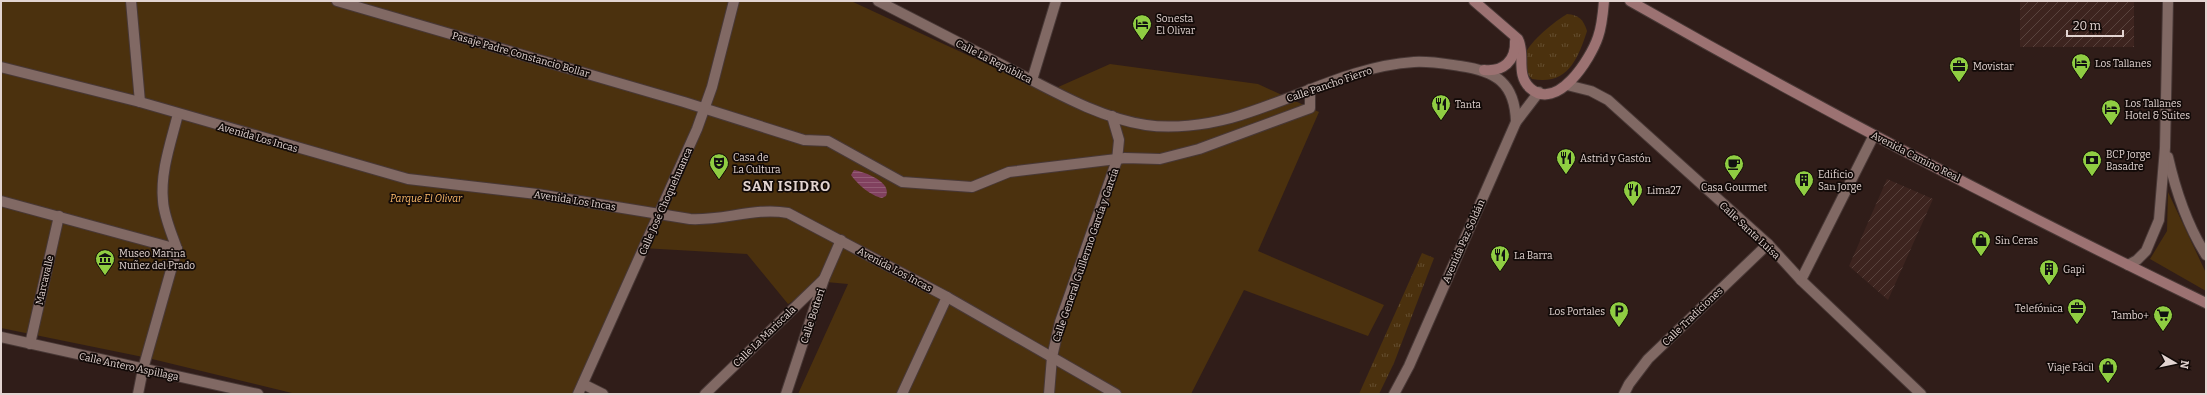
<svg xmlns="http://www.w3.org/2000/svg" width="2207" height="395" viewBox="0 0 2207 395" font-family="Bitter,serif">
	<defs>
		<pattern id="industrial-furrows" width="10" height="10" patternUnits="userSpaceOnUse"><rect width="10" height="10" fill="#3d241f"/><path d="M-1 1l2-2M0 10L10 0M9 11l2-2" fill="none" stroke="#59433e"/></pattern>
		<pattern id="grass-tufts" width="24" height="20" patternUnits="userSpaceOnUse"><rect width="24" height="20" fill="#4b310e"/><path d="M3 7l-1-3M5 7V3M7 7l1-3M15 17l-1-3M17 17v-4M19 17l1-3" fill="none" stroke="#654e30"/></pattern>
		<pattern id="water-rules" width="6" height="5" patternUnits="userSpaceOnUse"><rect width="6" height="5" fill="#81415f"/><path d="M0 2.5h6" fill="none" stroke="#935c75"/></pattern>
	</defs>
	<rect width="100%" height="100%" fill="#301d19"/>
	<g fill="url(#industrial-furrows)">
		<rect x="2020" y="2" width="114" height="45"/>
		<path d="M1887,179l46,20 -45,101 -39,-34z"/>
	</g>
	<g fill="url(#grass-tufts)">
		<path d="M1567,14c12,1 16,5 20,17 -9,28 -20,55 -55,48 -3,-3 -8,-9 -9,-13 -4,-18 31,-44 44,-52z"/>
		<path d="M1422,253l12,5 -40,105 -15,31h-20z"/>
	</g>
	<g fill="#4b310e">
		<path d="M1,1h850l196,91 63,-28 148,20 61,28 -61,139 126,54 -16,31 -124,-46 -53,104h-393l50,-110 -22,-2 -38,22 -41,-50 -105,-6 -69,146h-277l-148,-36 -147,-30z"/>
		<path d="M2168,192l38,81v18l-56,-32 17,-28z"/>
	</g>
	<path fill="url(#water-rules)" d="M854,170c11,2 38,12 32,26l-4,2c-11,-2 -25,-14 -31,-23z"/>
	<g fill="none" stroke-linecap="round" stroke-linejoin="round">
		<g stroke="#483836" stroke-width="12">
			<g id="pedestrian">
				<path d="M337,1l347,101 120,38 24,1 74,41 70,5 37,-15 116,-14 35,1 39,-10 111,-41v-19"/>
				<path d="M30,344l29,-128"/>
				<path d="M143,369l34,-120"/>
			</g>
		</g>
		<g stroke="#483836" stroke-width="12">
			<g id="minor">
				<path d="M131,1l9,101"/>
				<path d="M878,1c45,23 91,47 136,70 41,21 86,47 132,54 26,4 59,0 85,-7 61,-17 119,-52 183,-56 15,-1 32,2 46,4 36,5 55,17 56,56"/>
				<path d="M1032,80l24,-79"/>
				<path d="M1,201l176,48"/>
				<path d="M177,249c-5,-15 -13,-32 -14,-48 -3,-29 8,-59 15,-87"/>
				<path d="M1801,280l73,-145"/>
				<path d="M1,337l257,57"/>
				<path d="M583,384l20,10"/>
				<path d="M138,394l5,-25"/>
				<path d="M578,394l119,-265 15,-42 22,-86"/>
				<path d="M705,394l119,-115"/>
				<path d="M786,394l38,-115 17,-39"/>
				<path d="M902,394l45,-97"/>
				<path d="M1049,394l3,-37 8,-35 57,-162 2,-20 -7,-24"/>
				<path d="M1624,394l5,-10 19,-25 120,-115"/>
			</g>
		</g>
		<g stroke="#483836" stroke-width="12">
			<g id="tertiary">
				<path d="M1,67l139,35 268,77 129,15 153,25c33,2 65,-12 98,-6l159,84 169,97"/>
				<path d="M1567,85l24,6 17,9 160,144 33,36 120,114"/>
				<path d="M2168,157c8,35 19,68 38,98"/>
				<path d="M2128,265l9,-5 9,-9 13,-31 6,-72 3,-147"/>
				<path d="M1394,394l15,-28 107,-244 23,-30"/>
			</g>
		</g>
		<g stroke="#483836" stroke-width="12">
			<g id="secondary">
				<path d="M1474,1l44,38c8,15 -3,35 12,49 27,25 61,-30 68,-51 4,-11 5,-24 6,-36"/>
				<path d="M1630,1c188,107 381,208 576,302"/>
				<path d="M1484,70c19,2 32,-9 31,-29"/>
			</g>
		</g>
		<use href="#pedestrian" stroke="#816964" stroke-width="10"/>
		<use href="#minor" stroke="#816964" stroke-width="10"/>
		<use href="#tertiary" stroke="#816964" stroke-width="10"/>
		<use href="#secondary" stroke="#9c7272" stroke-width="10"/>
	</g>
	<defs>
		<g id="hotel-pin" transform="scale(1)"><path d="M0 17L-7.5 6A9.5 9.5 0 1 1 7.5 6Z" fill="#8fcd42" stroke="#120a08"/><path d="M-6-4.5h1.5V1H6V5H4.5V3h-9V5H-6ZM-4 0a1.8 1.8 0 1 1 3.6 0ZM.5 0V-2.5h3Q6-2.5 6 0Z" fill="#111"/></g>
		<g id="office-pin" transform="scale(1)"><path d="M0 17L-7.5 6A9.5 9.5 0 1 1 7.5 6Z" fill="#8fcd42" stroke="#120a08"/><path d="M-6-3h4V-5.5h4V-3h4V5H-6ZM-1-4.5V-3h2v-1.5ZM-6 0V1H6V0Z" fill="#111"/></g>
		<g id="restaurant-pin" transform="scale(1)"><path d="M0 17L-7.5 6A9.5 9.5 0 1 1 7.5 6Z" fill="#8fcd42" stroke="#120a08"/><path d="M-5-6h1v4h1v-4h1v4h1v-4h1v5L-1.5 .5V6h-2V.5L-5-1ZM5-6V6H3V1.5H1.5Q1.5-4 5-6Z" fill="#111"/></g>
		<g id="bank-pin" transform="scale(1)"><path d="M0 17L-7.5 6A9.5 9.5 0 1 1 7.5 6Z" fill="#8fcd42" stroke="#120a08"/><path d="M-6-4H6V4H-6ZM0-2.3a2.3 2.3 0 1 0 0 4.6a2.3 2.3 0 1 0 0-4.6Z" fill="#111"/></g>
		<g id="theatre-pin" transform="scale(1)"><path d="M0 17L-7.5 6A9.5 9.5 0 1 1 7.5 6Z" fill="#8fcd42" stroke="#120a08"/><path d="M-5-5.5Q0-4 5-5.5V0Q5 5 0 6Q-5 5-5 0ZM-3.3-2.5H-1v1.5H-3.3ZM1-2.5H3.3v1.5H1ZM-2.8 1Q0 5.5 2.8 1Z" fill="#111"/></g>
		<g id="cafe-pin" transform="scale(1)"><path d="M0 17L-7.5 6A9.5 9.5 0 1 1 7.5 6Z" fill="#8fcd42" stroke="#120a08"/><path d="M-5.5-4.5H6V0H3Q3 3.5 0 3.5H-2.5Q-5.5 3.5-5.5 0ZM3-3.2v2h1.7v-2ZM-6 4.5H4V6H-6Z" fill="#111"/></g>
		<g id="building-pin" transform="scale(1)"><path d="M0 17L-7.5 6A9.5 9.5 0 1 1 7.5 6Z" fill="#8fcd42" stroke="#120a08"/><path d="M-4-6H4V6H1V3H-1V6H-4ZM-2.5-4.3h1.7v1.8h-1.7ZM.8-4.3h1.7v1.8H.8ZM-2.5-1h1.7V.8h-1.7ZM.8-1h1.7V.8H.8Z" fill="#111"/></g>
		<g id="shop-pin" transform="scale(1)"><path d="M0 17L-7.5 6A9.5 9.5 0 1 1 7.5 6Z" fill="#8fcd42" stroke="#120a08"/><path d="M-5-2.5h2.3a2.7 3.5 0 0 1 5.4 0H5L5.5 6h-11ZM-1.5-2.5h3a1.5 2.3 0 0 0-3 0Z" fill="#111"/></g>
		<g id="museum-pin" transform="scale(1)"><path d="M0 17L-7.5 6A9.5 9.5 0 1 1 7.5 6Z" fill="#8fcd42" stroke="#120a08"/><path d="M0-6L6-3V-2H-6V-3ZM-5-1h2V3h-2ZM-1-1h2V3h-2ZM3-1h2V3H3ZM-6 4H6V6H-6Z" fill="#111"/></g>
		<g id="parking-pin" transform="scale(1)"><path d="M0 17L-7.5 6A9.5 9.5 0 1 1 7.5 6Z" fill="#8fcd42" stroke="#120a08"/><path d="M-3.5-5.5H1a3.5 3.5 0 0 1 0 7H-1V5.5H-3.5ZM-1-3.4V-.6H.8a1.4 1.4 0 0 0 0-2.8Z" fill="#111"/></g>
		<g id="supermarket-pin" transform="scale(1)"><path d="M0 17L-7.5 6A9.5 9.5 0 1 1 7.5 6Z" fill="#8fcd42" stroke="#120a08"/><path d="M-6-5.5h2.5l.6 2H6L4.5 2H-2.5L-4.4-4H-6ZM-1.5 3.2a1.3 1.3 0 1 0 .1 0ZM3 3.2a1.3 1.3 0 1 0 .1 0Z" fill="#111"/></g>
	</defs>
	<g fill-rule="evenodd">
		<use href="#hotel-pin" x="1142" y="24"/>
		<use href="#hotel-pin" x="2081" y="63"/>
		<use href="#office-pin" x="1959" y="66"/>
		<use href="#restaurant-pin" x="1441" y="104"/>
		<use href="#hotel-pin" x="2111" y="109"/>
		<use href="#restaurant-pin" x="1566" y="158"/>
		<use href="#bank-pin" x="2092" y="160"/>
		<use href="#theatre-pin" x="719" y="163"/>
		<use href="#cafe-pin" x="1734" y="164"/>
		<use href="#building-pin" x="1804" y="180"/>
		<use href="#restaurant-pin" x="1633" y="190"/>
		<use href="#shop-pin" x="1981" y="240"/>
		<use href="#restaurant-pin" x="1500" y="255"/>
		<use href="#museum-pin" x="105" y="259"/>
		<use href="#building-pin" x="2049" y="269"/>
		<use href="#office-pin" x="2077" y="308"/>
		<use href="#parking-pin" x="1619" y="311"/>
		<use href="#supermarket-pin" x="2163" y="315"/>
		<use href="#shop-pin" x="2108" y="367"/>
	</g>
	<g text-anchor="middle" stroke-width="3.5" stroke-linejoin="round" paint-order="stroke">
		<g font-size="10" fill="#e2d4d1" stroke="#120a08" text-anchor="start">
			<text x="1156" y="22">Sonesta<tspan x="1156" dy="12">El Olivar</tspan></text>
			<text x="2095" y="67">Los Tallanes</text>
			<text x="1973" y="70">Movistar</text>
			<text x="2125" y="107">Los Tallanes<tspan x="2125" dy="12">Hotel &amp; Suites</tspan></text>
			<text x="1455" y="108">Tanta</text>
			<text x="2106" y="158">BCP Jorge<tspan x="2106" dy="12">Basadre</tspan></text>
			<text x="733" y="161">Casa de<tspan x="733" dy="12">La Cultura</tspan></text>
			<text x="1580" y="162">Astrid y Gastón</text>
			<text x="1818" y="178">Edificio<tspan x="1818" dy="12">San Jorge</tspan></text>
			<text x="1734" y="191" text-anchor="middle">Casa Gourmet</text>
			<text x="1647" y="194">Lima27</text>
			<text x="1995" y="244">Sin Ceras</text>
			<text x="119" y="257">Museo Marina<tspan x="119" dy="12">Nuñez del Prado</tspan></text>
			<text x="1514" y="259">La Barra</text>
			<text x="2063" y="273">Gapi</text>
			<text x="2063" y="312" text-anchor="end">Telefónica</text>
			<text x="1605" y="315" text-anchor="end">Los Portales</text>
			<text x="2149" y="319" text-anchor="end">Tambo+</text>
			<text x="2094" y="371" text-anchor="end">Viaje Fácil</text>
		</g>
		<g font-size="10" fill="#e2d4d1" stroke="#120a08">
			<text transform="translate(521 54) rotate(16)" y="4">Pasaje Padre Constancio Bollar</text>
			<text transform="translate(994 61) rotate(27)" y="4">Calle La República</text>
			<text transform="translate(1329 84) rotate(-19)" y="4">Calle Pancho Fierro</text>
			<text transform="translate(258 137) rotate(16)" y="4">Avenida Los Incas</text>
			<text transform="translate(1916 156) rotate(27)" y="4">Avenida Camino Real</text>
			<text transform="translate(575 200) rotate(9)" y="4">Avenida Los Incas</text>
			<text transform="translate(665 201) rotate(-66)" y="4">Calle José Choquehuanca</text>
			<text transform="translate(1750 230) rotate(43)" y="4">Calle Santa Luisa</text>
			<text transform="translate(1463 241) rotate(-66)" y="4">Avenida Paz Soldán</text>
			<text transform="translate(1085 255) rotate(-71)" y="4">Calle General Guillermo García y García</text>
			<text transform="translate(895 269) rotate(28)" y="4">Avenida Los Incas</text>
			<text transform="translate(44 280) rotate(-77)" y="4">Marcavalle</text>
			<text transform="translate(812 316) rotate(-72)" y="4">Calle Botteri</text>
			<text transform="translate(1692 316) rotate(-44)" y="4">Calle Tradiciones</text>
			<text transform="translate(764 336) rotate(-44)" y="4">Calle La Mariscala</text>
			<text transform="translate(129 366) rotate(12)" y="4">Calle Antero Aspillaga</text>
		</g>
		<g font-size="10" font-style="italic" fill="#ffbd6b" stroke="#120a08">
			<text x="426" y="202">Parque El Olivar</text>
		</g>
		<g font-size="14" font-weight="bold" letter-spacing="1" fill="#e2d4d1" stroke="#120a08">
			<text x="787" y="191">SAN ISIDRO</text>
		</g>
	</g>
	<rect width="2207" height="395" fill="none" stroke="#e2d4d1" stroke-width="4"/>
	<g transform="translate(2175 363) rotate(99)" stroke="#120a08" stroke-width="3" paint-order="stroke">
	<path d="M0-3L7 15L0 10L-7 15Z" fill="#e2d4d1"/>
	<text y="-6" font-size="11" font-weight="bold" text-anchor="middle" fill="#e2d4d1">N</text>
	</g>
	<path d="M2067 30v6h56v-6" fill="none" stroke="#e2d4d1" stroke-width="2"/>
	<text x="2073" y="30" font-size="12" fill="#e2d4d1" stroke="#120a08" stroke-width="3" paint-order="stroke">20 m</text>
</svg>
